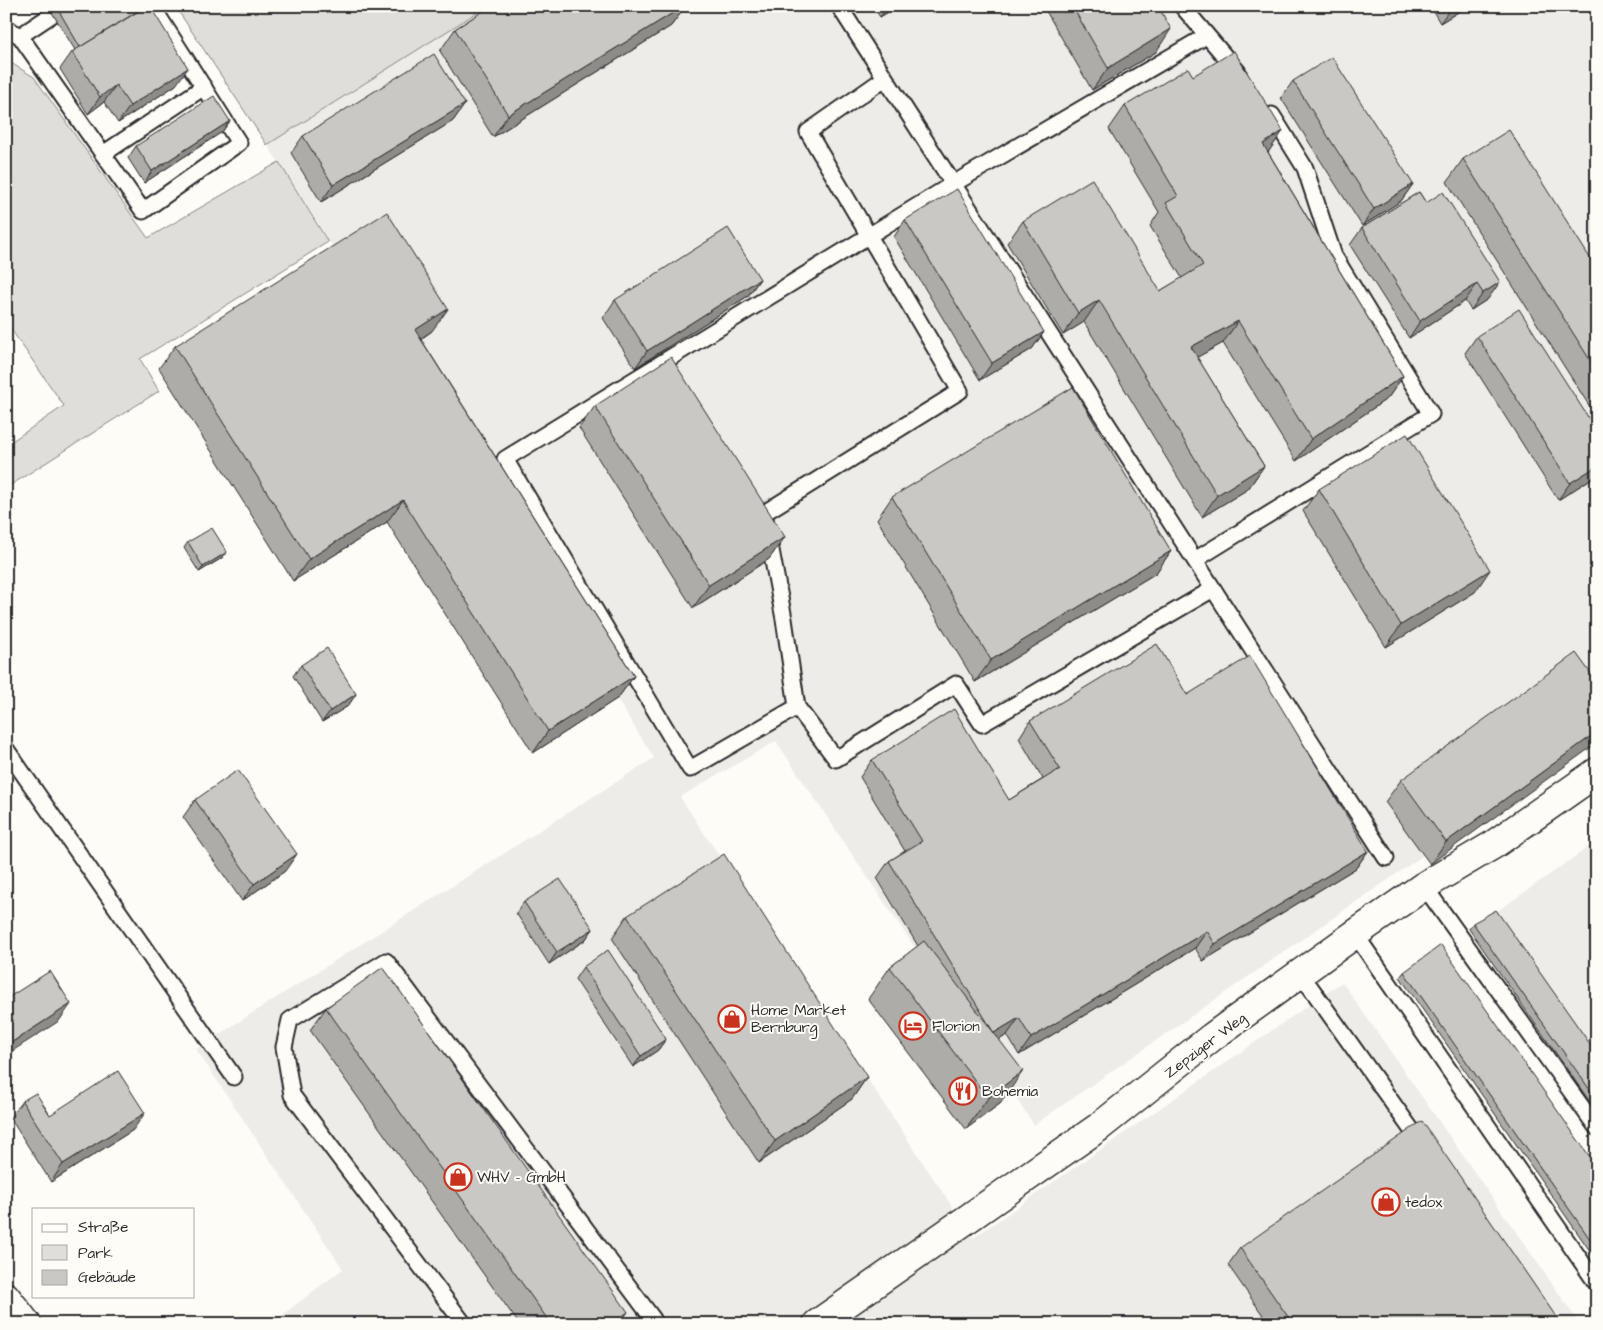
<svg xmlns="http://www.w3.org/2000/svg" width="1603" height="1330" viewBox="0 0 1603 1330" font-family="'Architects Daughter',sans-serif">
	<rect width="100%" height="100%" fill="#fdfcf7"/>
	<filter id="ink" filterUnits="userSpaceOnUse"><feTurbulence type="fractalNoise" baseFrequency=".02" numOctaves="2"/><feDisplacementMap in="SourceGraphic" scale="10" xChannelSelector="R" yChannelSelector="G"/><feConvolveMatrix kernelMatrix="1 2 1 2 8 2 1 2 1" color-interpolation-filters="sRGB"/></filter>
	<g filter="url(#ink)">
		<g fill="#edece8">
			<path d="M487,6h1110v729l-563,390 -258,-384 -96,56 293,441 369,-256 238,342h-1310l73,-55 -147,-220 458,-291 -375,-596 -12,-17z"/>
			<path d="M1597,841v225l-105,-151z"/>
		</g>
		<g fill="#dfdeda" stroke="#858482">
			<path d="M175,6h312l-220,139z"/>
			<path d="M6,60l28,17 114,161 131,-76 49,80 -188,117 19,32 -153,97v-43l58,-39 -58,-84z"/>
		</g>
		<g fill="none" stroke-linecap="round" stroke-linejoin="round">
			<g stroke="#2b2b2b" stroke-width="19">
				<g id="service">
					<path d="M839,6l547,852"/>
					<path d="M1182,6l56,66"/>
					<path d="M6,28l14,8 123,175 96,-68 -87,-137"/>
					<path d="M20,36l45,-30"/>
					<path d="M885,78l-77,54 152,259 -196,122 20,106 13,88 39,52 120,-75 26,40 231,-135"/>
					<path d="M103,154l101,-67"/>
					<path d="M1195,560l236,-146 -97,-158 -29,-88 -33,-53"/>
					<path d="M797,707l-107,62 -185,-310 448,-275 253,-148"/>
					<path d="M6,749l228,328"/>
					<path d="M1424,886l173,242"/>
					<path d="M1355,934l242,350"/>
					<path d="M1301,974l122,172"/>
					<path d="M464,1324l-172,-229 -8,-48 6,-27 96,-59 267,358 1,5"/>
				</g>
			</g>
			<g stroke="#2b2b2b" stroke-width="31">
				<path id="minor" d="M6,1297l21,27"/>
			</g>
			<g stroke="#2b2b2b" stroke-width="31">
				<path id="tertiary" d="M817,1324l282,-197 113,-90 143,-103 69,-48 69,-41 104,-73"/>
			</g>
			<use href="#service" stroke="#fdfcf7" stroke-width="15"/>
			<use href="#minor" stroke="#fdfcf7" stroke-width="28"/>
			<use href="#tertiary" stroke="#fdfcf7" stroke-width="28"/>
		</g>
		<g fill="#adaca9" stroke="#2b2b2b">
			<path d="M48,6h87l41,79 -58,38 -14,-21 -16,12 -28,-45 12,-17 3,-2z"/>
			<path d="M491,6h195l-15,20 -178,111 -53,-86 15,-22z"/>
			<path d="M873,6h25l-18,11z"/>
			<path d="M1043,6h115l-2,46 -64,38z"/>
			<path d="M1430,6h38l-28,17z"/>
			<path d="M1193,76l90,55 -15,21 135,224 -15,22 -92,63 -73,-118 -26,14 67,109 -16,23 -46,28 -118,-195 -21,13 -56,-92 16,-22 137,70 22,-13 -32,-52 9,-14 -50,-83 16,-23z"/>
			<path d="M1293,81l120,103 -12,17 -39,25 -81,-128z"/>
			<path d="M465,104l-12,17 -132,81 -30,-49 12,-17z"/>
			<path d="M230,121l-8,11 -78,51 -16,-25 8,-12z"/>
			<path d="M1463,159l134,110v149l-150,-236z"/>
			<path d="M1419,192l69,107 -17,11 -6,-9 -56,37 -59,-93 12,-17z"/>
			<path d="M905,220l139,112 -12,17 -52,31 -86,-143z"/>
			<path d="M760,279l-12,17 -113,72 -32,-50 12,-18z"/>
			<path d="M432,331l-11,8 213,337 -16,22 -85,55 -146,-231 -94,59 -134,-213 16,-22z"/>
			<path d="M1477,336l120,95v44l-39,25 -93,-147z"/>
			<path d="M595,406l190,131 -16,22 -76,49 -114,-180z"/>
			<path d="M1319,489l156,103 -89,55 -83,-136z"/>
			<path d="M892,497l279,54 -15,22 -181,109 -98,-163z"/>
			<path d="M188,542l39,10 -5,6 -23,14 -15,-24z"/>
			<path d="M301,665l55,29 -8,12 -26,16 -29,-46z"/>
			<path d="M1597,682l-167,182 -45,-62 16,-22z"/>
			<path d="M1187,695l181,156 -12,17 -153,93 -8,-13 -176,107 -12,-20 -8,5 2,63 -35,26 -98,-130 22,-32 28,-21 -41,-68 12,-17 16,-10 -45,-74 12,-17 137,40 34,-21 -24,-41 11,-17z"/>
			<path d="M195,800l90,71 -43,30 -59,-84z"/>
			<path d="M524,902l69,27 -8,11 -36,24 -33,-51z"/>
			<path d="M627,916l240,161 -15,22 -93,64 -147,-225z"/>
			<path d="M1473,923l124,131v58l-128,-183z"/>
			<path d="M583,967l83,72 -8,11 -25,17 -58,-88z"/>
			<path d="M1404,972l193,195v94l-197,-284z"/>
			<path d="M326,1008l293,316h-100l-209,-294z"/>
			<path d="M22,1101l28,14 83,15 -82,52 -41,-64z"/>
			<path d="M1240,1248l321,76h-292l-41,-59z"/>
		</g>
		<g fill="#8d8c89" stroke="#2b2b2b">
			<path d="M684,6h2l-15,20 -178,111 15,-22z"/>
			<path d="M888,6h10l-18,11z"/>
			<path d="M1452,6h16l-28,17z"/>
			<path d="M1171,29l-15,23 -64,38 16,-22z"/>
			<path d="M188,68l-12,17 -58,38 12,-17z"/>
			<path d="M116,85l-12,17 -16,12 12,-17z"/>
			<path d="M465,104l-12,17 -132,81 12,-17z"/>
			<path d="M230,121l-8,11 -78,51 8,-12z"/>
			<path d="M1283,131l-16,23 -4,-10z"/>
			<path d="M1413,184l-12,17 -39,25 12,-17z"/>
			<path d="M760,279l-12,17 -113,72 12,-17z"/>
			<path d="M1500,282l-12,17 -17,11 12,-17z"/>
			<path d="M1477,284l-12,17 -56,37 11,-17z"/>
			<path d="M1099,300l-15,22 -21,13 15,-22z"/>
			<path d="M448,309l-16,22 -32,21 15,-22z"/>
			<path d="M1238,321l-15,22 -47,26 15,-22z"/>
			<path d="M1044,332l-12,17 -52,31 12,-17z"/>
			<path d="M1403,376l-15,22 -92,63 15,-22z"/>
			<path d="M1264,466l-16,23 -46,28 15,-22z"/>
			<path d="M1597,466v9l-39,25 12,-17z"/>
			<path d="M403,500l-16,22 -94,59 16,-22z"/>
			<path d="M785,537l-16,22 -76,49 16,-23z"/>
			<path d="M1171,551l-15,22 -181,109 16,-22z"/>
			<path d="M227,552l-5,6 -23,14 4,-5z"/>
			<path d="M1490,570l-15,22 -89,55 15,-22z"/>
			<path d="M634,676l-16,22 -85,55 15,-22z"/>
			<path d="M356,694l-8,12 -26,16 8,-11z"/>
			<path d="M1597,732v11l-167,121 16,-22z"/>
			<path d="M1368,851l-12,17 -153,93 12,-17z"/>
			<path d="M297,854l-12,17 -43,30 12,-17z"/>
			<path d="M593,929l-8,11 -36,24 8,-12z"/>
			<path d="M1207,931l-12,17 -176,107 12,-17z"/>
			<path d="M71,1004l-12,17 -53,34v-9z"/>
			<path d="M1019,1018l-12,17 -25,15 12,-17z"/>
			<path d="M666,1039l-8,11 -25,17 8,-11z"/>
			<path d="M1023,1071l-22,32 -35,26 22,-31z"/>
			<path d="M867,1077l-15,22 -93,64 16,-22z"/>
			<path d="M145,1113l-12,17 -82,52 12,-18z"/>
			<path d="M628,1312l-9,12h-8z"/>
		</g>
		<g fill="#c9c8c4" stroke="#2b2b2b">
			<path d="M56,6h79l3,5 -58,36z"/>
			<path d="M147,6h3l38,62 -58,38 -14,-21 -16,12 -28,-45z"/>
			<path d="M491,6h193l-176,109 -53,-86z"/>
			<path d="M1072,6h86l13,23 -63,39z"/>
			<path d="M1234,51l49,80 -20,13 140,232 -92,63 -73,-118 -47,26 73,119 -47,29 -118,-195 -21,13 -55,-92 69,-42 68,112 43,-26 -37,-62 12,-7 -53,-90 63,-38 5,8z"/>
			<path d="M434,54l31,50 -132,81 -30,-49z"/>
			<path d="M1332,57l81,127 -39,25 -81,-128z"/>
			<path d="M214,96l16,25 -78,50 -16,-25z"/>
			<path d="M1509,130l88,139v102l-134,-212z"/>
			<path d="M957,189l87,143 -52,31 -87,-143z"/>
			<path d="M1419,192l7,11 17,-11 57,90 -17,11 -6,-9 -57,37 -58,-93z"/>
			<path d="M387,212l61,97 -33,21 219,346 -86,55 -145,-231 -94,59 -134,-213z"/>
			<path d="M728,228l32,51 -113,72 -32,-51z"/>
			<path d="M1519,309l78,122v35l-27,17 -93,-147z"/>
			<path d="M671,357l114,180 -76,48 -114,-179z"/>
			<path d="M1073,387l98,164 -180,109 -99,-163z"/>
			<path d="M1407,434l83,136 -89,55 -82,-136z"/>
			<path d="M212,528l15,24 -24,15 -15,-25z"/>
			<path d="M1157,644l30,51 63,-39 118,195 -153,93 -8,-13 -176,107 -12,-20 -25,15 -105,-172 33,-20 -50,-81 82,-51 55,91 51,-31 -30,-48z"/>
			<path d="M327,648l29,46 -26,17 -29,-46z"/>
			<path d="M1576,653l21,29v50l-151,110 -45,-62z"/>
			<path d="M238,770l59,84 -43,30 -59,-84z"/>
			<path d="M724,854l143,223 -92,64 -148,-225z"/>
			<path d="M560,879l33,50 -36,23 -33,-50z"/>
			<path d="M1496,910l101,144v46l-124,-177z"/>
			<path d="M924,941l99,130 -35,27 -98,-131z"/>
			<path d="M1441,945l156,222v82l-193,-277z"/>
			<path d="M608,950l58,89 -25,17 -58,-89z"/>
			<path d="M383,967l245,345 -17,12h-60l-225,-316z"/>
			<path d="M50,971l21,33 -65,42v-47z"/>
			<path d="M118,1071l27,42 -82,51 -41,-63 14,-8 14,22z"/>
			<path d="M1422,1121l139,203h-268l-53,-76z"/>
		</g>
	</g>
	<defs>
		<g id="shop-ring" transform="scale(1.4375)"><circle r="9.5" fill="#fdfcf7" stroke="#c8321e" stroke-width="1.5"/><path d="M-5-2.5h2.3a2.7 3.5 0 0 1 5.4 0H5L5.5 6h-11ZM-1.5-2.5h3a1.5 2.3 0 0 0-3 0Z" fill="#c8321e"/></g>
		<g id="hotel-ring" transform="scale(1.4375)"><circle r="9.5" fill="#fdfcf7" stroke="#c8321e" stroke-width="1.5"/><path d="M-6-4.5h1.5V1H6V5H4.5V3h-9V5H-6ZM-4 0a1.8 1.8 0 1 1 3.6 0ZM.5 0V-2.5h3Q6-2.5 6 0Z" fill="#c8321e"/></g>
		<g id="restaurant-ring" transform="scale(1.4375)"><circle r="9.5" fill="#fdfcf7" stroke="#c8321e" stroke-width="1.5"/><path d="M-5-6h1v4h1v-4h1v4h1v-4h1v5L-1.5 .5V6h-2V.5L-5-1ZM5-6V6H3V1.5H1.5Q1.5-4 5-6Z" fill="#c8321e"/></g>
	</defs>
	<g fill-rule="evenodd">
		<use href="#shop-ring" x="732" y="1019"/>
		<use href="#hotel-ring" x="913" y="1026"/>
		<use href="#restaurant-ring" x="963" y="1091"/>
		<use href="#shop-ring" x="458" y="1177"/>
		<use href="#shop-ring" x="1386" y="1202"/>
	</g>
	<g text-anchor="middle" stroke-width="4" stroke-linejoin="round" paint-order="stroke">
		<g font-size="15" fill="#2b2b2b" stroke="#fdfcf7" text-anchor="start">
			<text x="751" y="1015">Home Market<tspan x="751" dy="17">Bernburg</tspan></text>
			<text x="932" y="1031">Florion</text>
			<text x="982" y="1096">Bohemia</text>
			<text x="477" y="1182">WHV - GmbH</text>
			<text x="1405" y="1207">tedox</text>
		</g>
		<g font-size="15" fill="#2b2b2b" stroke="#fdfcf7">
			<text transform="translate(1205 1045) rotate(-37)" y="5">Zepziger Weg</text>
		</g>
	</g>
	<rect width="1603" height="1330" fill="none" stroke="#fdfcf7" stroke-width="25"/>
	<rect x="12" y="12" width="1578" height="1305" fill="none" stroke="#2b2b2b" stroke-width="2" filter="url(#ink)"/>
	<rect x="32" y="1208" width="162" height="90" fill="#fdfcf7" stroke="#a9a8a5"/>
	<rect x="42" y="1224" width="25" height="8" fill="#fdfcf7" stroke="#a9a8a5"/>
	<text x="78" y="1232" font-size="15" fill="#2b2b2b">Straße</text>
	<rect x="42" y="1245" width="25" height="15" fill="#dfdeda" stroke="#a9a8a5"/>
	<text x="78" y="1258" font-size="15" fill="#2b2b2b">Park</text>
	<rect x="42" y="1270" width="25" height="15" fill="#c9c8c4" stroke="#a9a8a5"/>
	<text x="78" y="1282" font-size="15" fill="#2b2b2b">Gebäude</text>
</svg>
